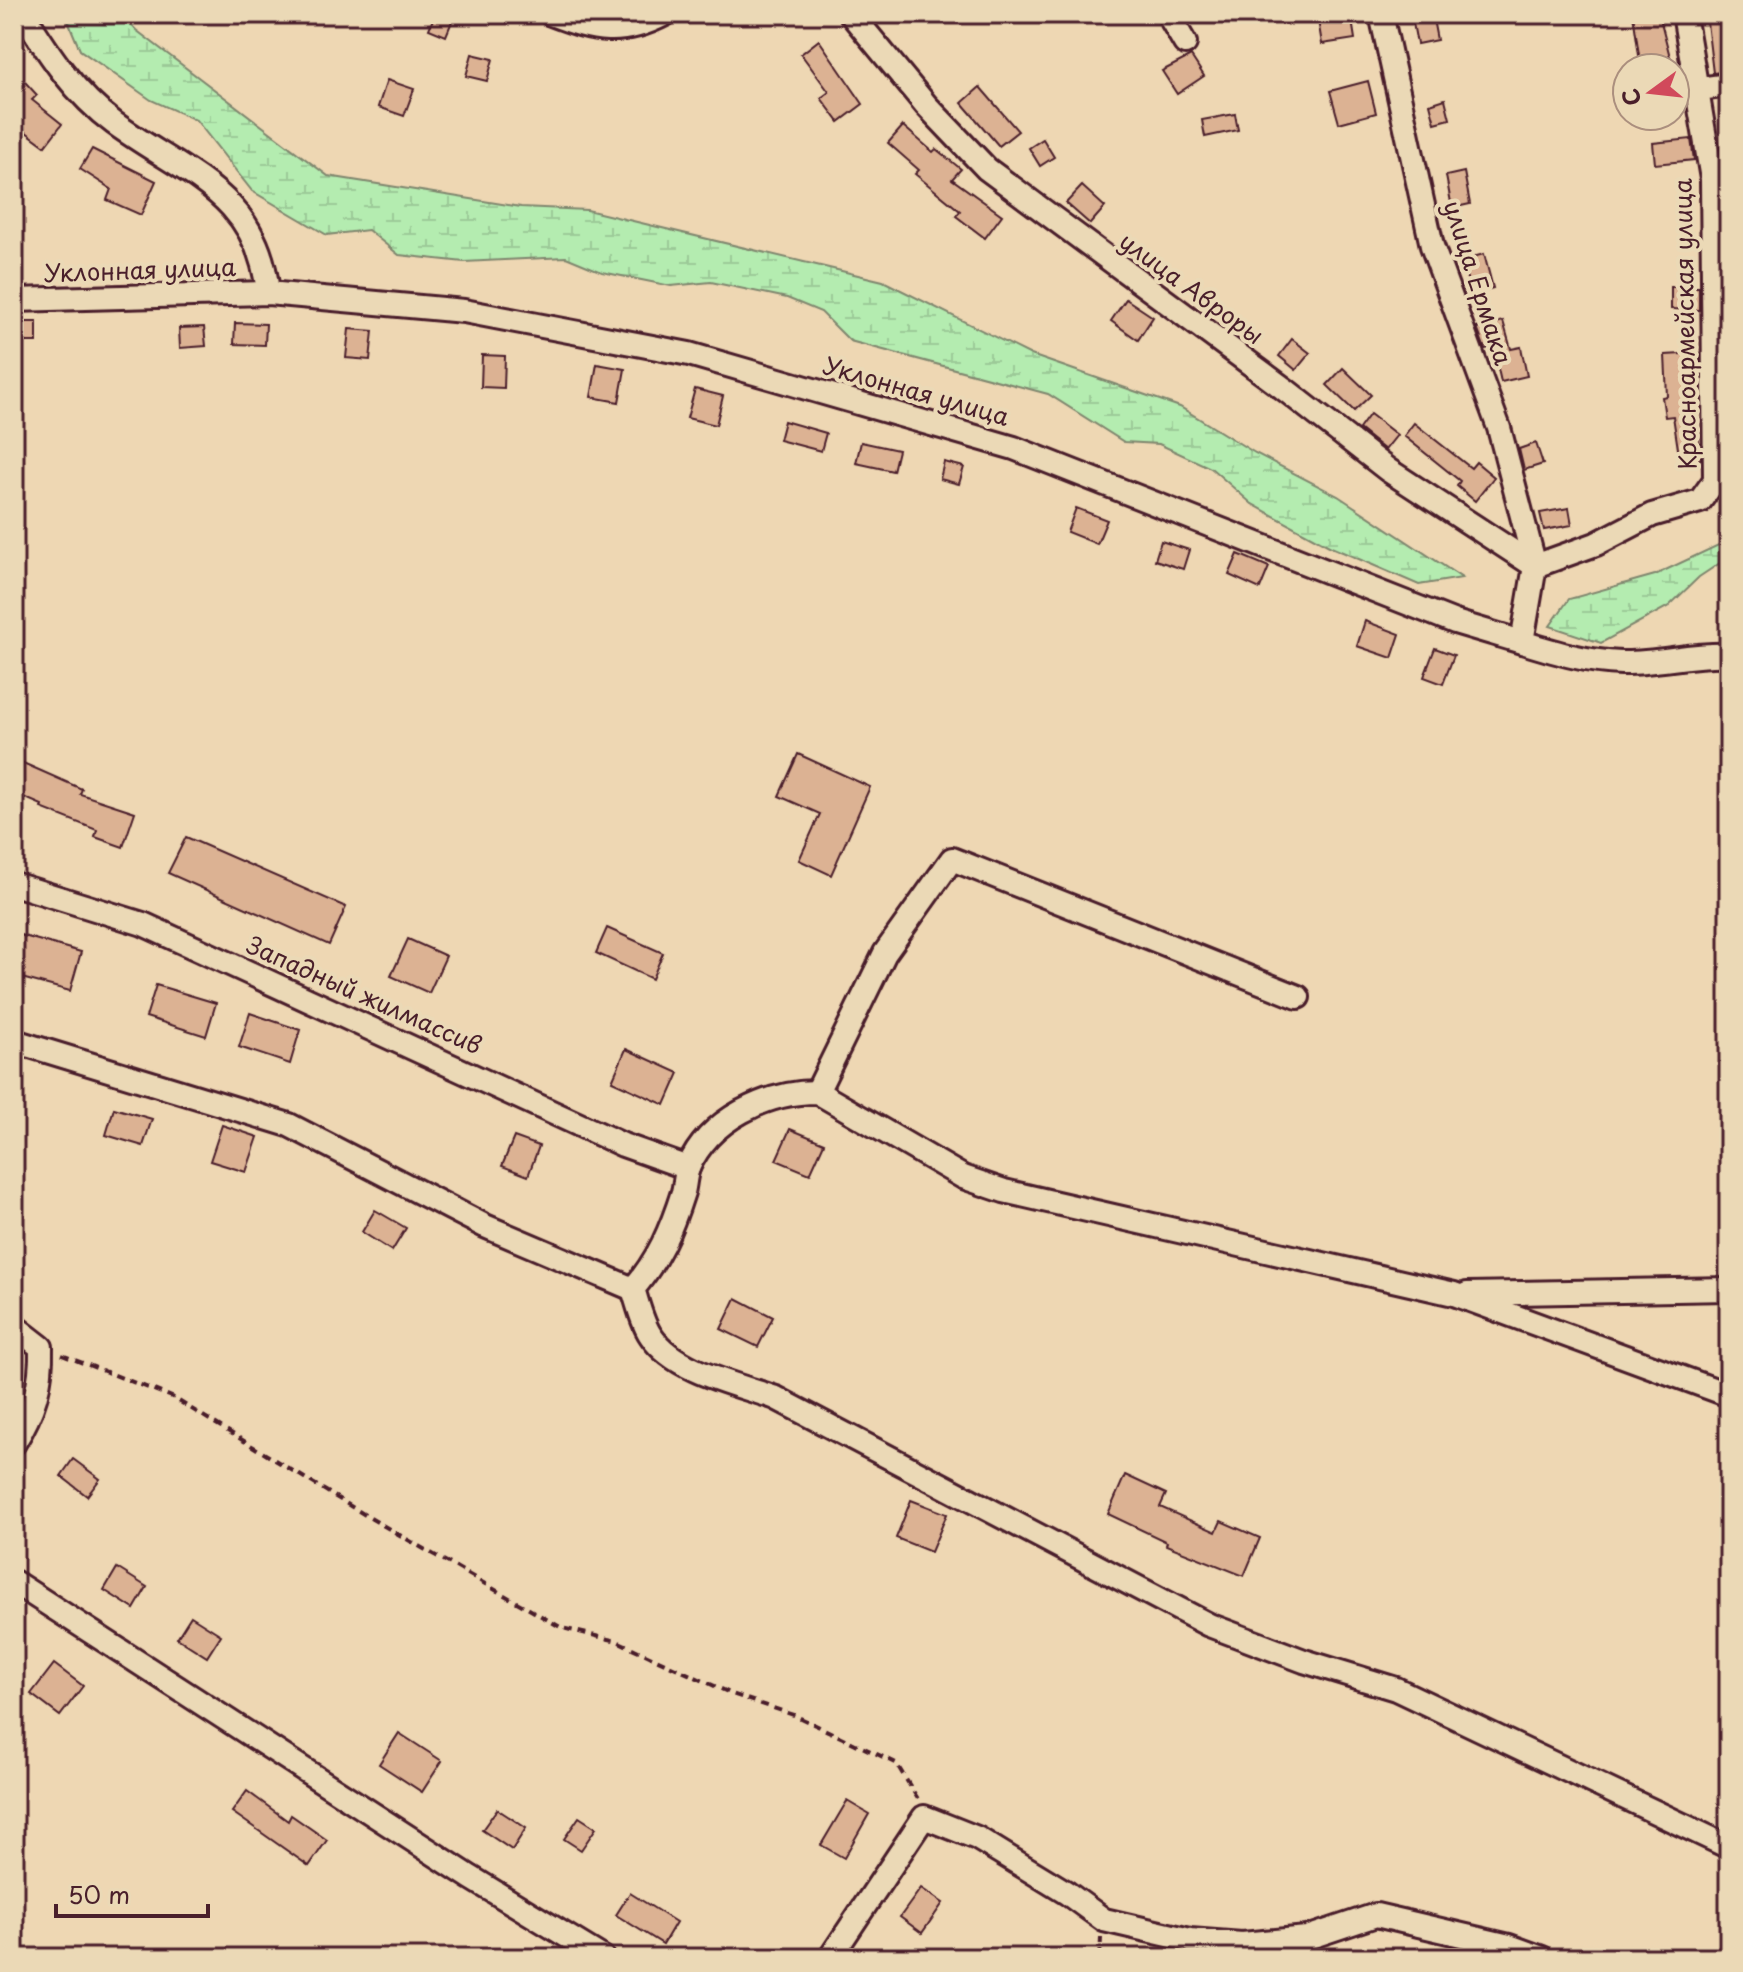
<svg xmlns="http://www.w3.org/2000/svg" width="1743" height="1972" viewBox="0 0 1743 1972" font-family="'Playpen Sans',sans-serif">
	<defs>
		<pattern id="wetland-marsh" width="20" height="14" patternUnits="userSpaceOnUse" patternTransform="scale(2)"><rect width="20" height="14" fill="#b4ecb0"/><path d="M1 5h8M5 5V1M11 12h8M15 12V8" fill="none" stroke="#9cca98"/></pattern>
	</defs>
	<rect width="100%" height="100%" fill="#eed7b3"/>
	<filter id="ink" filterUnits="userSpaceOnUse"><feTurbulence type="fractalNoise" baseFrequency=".0125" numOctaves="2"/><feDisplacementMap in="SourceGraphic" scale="16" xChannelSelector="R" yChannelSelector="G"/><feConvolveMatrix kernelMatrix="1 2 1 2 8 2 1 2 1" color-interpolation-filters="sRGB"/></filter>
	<g filter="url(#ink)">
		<g fill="url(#wetland-marsh)" stroke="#7f866e" stroke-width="2">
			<path d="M65,14h56l15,16 192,146 193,31 66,3 296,71 148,74 149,52 75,46 83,43 124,82 -43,7 -88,-38 -79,-43 -41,-36 -52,-24 -35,-2 -76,-48 -198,-53 -29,-29 -34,-14 -76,-16 -40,4 -69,-14 -36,-15 -102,5 -65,-7 -31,-25 -41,5 -75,-44 -56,-71 -45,-20 -71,-50z"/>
			<path d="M1729,540v17l-30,20 -30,29 -68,37 -51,-17 19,-27 86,-24z"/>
		</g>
		<g fill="#dcb293" stroke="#4a1f2b" stroke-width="2">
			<path d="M435,14h20l-9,22 -17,-7z"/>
			<path d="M1317,14h34l4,25 -33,5z"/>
			<path d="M1432,14l5,26 -20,4 -5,-26z"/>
			<path d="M1633,14h26l11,43 -30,5z"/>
			<path d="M1706,14h23v57l-16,2z"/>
			<path d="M819,40l44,64 -24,18 -18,-24 8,-6 -28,-38z"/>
			<path d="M472,54l21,5 -6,22 -21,-5z"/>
			<path d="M1191,56l13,20 -27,18 -15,-23z"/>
			<path d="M14,70l23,25 -5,5 30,24 -17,22 -27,-20 4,-5 -6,-6 -2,2z"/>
			<path d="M387,80l27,9 -10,27 -26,-9z"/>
			<path d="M1368,81l8,32 -37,10 -9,-32z"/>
			<path d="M980,87l38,44 -19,15 -37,-43z"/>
			<path d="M1445,99l5,20 -15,4 -5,-19z"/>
			<path d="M1235,114l3,16 -33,7 -3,-17z"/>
			<path d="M903,126l30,26 3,-3 25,20 -9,10 50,36 -17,23 -29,-22 4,-5 -45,-37 4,-4 -31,-27z"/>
			<path d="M1043,139l11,18 -14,9 -11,-18z"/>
			<path d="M1691,139l3,21 -39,4 -2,-21z"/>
			<path d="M92,149l64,32 -15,34 -34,-15 4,-11 -31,-20z"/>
			<path d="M1464,172l6,32 -18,4 -6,-32z"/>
			<path d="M1082,186l23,21 -15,17 -24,-21z"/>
			<path d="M1484,254l9,34 -22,6 -9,-34z"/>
			<path d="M1671,287h28v23l-28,-1z"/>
			<path d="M1126,299l27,18 -15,23 -27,-19z"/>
			<path d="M1503,321l8,28 10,-2 6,29 -26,6 -8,-35 -8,2 -8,-21z"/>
			<path d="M14,322h23v20h-22z"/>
			<path d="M235,323l31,1 -1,21 -31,-1z"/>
			<path d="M204,327l2,19 -26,2 -1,-20z"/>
			<path d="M349,329l24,2 -3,29 -24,-2z"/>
			<path d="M1292,339l18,14 -14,17 -17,-14z"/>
			<path d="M1699,353l1,24h-9l10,82 -21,3 -7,-46 -8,1 -3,-20 5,-1 -2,-41z"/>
			<path d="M482,355l23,1 -1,32 -23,-1z"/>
			<path d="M597,364l28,5 -6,33 -28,-5z"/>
			<path d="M1343,368l28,27 -17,16 -27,-26z"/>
			<path d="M695,389l28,7 -7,29 -29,-7z"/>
			<path d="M1370,414l27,21 -12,15 -26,-21z"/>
			<path d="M784,421l42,12 -5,18 -42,-11z"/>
			<path d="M1414,423l57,45 5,-6 18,15 -19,24 -18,-15 3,-5 -56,-45z"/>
			<path d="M861,442l37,8 -5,21 -37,-8z"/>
			<path d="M1536,443l7,21 -19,6 -5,-21z"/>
			<path d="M944,462l20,5 -5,17 -19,-5z"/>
			<path d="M1076,508l31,12 -10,24 -30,-12z"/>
			<path d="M1569,508l3,17 -28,5 -4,-17z"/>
			<path d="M1161,541l28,9 -6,19 -28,-9z"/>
			<path d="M1238,554l31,13 -9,22 -31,-14z"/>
			<path d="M1365,621l35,13 -8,24 -35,-12z"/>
			<path d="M1435,648l19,7 -11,29 -19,-7z"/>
			<path d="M798,754l72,33 -39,88 -32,-15 21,-46 -41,-18z"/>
			<path d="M14,759l68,30 -2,5 55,18 -12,35 -28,-10 2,-7 -56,-22 1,-3 -28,-12z"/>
			<path d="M186,837l160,70 -17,38 -161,-72z"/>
			<path d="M607,928l56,25 -11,26 -56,-26z"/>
			<path d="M20,935l61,17 -11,39 -56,-15z"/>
			<path d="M408,939l38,17 -17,37 -38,-17z"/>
			<path d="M156,985l60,18 -10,33 -60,-19z"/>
			<path d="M250,1013l50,17 -10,34 -51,-17z"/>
			<path d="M626,1049l53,24 -14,32 -53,-24z"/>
			<path d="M114,1108l38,11 -9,27 -37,-11z"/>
			<path d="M222,1125l36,12 -12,35 -36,-11z"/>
			<path d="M790,1129l34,14 -14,31 -34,-14z"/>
			<path d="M514,1137l25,9 -11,30 -26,-10z"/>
			<path d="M375,1210l31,18 -14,23 -30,-19z"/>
			<path d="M736,1298l37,19 -15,30 -37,-18z"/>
			<path d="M73,1459l27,20 -13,17 -26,-20z"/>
			<path d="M1125,1475l41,19 -6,13 56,25 5,-11 39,17 -16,38 -78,-31 1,-3 -59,-28z"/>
			<path d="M911,1500l36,14 -16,38 -35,-14z"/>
			<path d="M117,1568l30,19 -13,22 -30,-19z"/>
			<path d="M191,1616l30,19 -14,22 -30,-19z"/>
			<path d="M54,1664l29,22 -23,30 -29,-22z"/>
			<path d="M399,1733l43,28 -20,31 -43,-28z"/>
			<path d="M247,1791l41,30 3,-6 36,25 -18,26 -77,-54z"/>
			<path d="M847,1801l22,13 -25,44 -23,-13z"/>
			<path d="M497,1809l29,19 -14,22 -30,-20z"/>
			<path d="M579,1817l17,11 -15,22 -17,-11z"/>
			<path d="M921,1888l22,15 -21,30 -22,-16z"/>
			<path d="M630,1893l46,29 -13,22 -47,-29z"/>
		</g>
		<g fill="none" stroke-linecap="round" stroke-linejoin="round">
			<g stroke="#4a1f2b" stroke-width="28">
				<g id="minor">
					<path d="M24,14c25,41 51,80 90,109 71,52 144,70 154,170"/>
					<path d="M551,14c44,17 70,23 114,0"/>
					<path d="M851,14l75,91 61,64 296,219 105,82 147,96"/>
					<path d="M1168,14l17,29"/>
					<path d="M1381,14l51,232 67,182 36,138 -13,76c33,10 65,20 99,21 36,1 72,-10 108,-8"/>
					<path d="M1699,89l30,-4"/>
					<path d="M14,300l254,-7 196,18 225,43 325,94 441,174 67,20"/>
					<path d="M1535,566l61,-22 56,-29 48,-14 15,-21 -3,-301 -28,-165"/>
					<path d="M14,884l129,40 480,221 65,23"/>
					<path d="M14,1041l275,84 196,101 148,63"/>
					<path d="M817,1092l68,-139 67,-94 346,138"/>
					<path d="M1467,1294l262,-5"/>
					<path d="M14,1326l27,21c1,37 -7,64 -27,96"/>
					<path d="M1729,1395l-275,-101 -450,-103 -41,-14 -146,-85c-50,0 -108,27 -129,76 -3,8 -3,17 -5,24 -12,38 -25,68 -50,97 5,15 9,34 18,47 24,36 85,48 125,62l433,227 95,36 92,28 333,158"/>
					<path d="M14,1582l456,295 133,81"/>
					<path d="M830,1958l94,-141 53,21 90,55 37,27 86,20 52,4 65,-6 69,-23 133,31 33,12"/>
				</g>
			</g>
			<g stroke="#4a1f2b" stroke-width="4" stroke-dasharray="8 6" stroke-linecap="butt">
				<path d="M62,1355l110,42 198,121 192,110 55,13 115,53 62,21 102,48 22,36"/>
				<path d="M1100,1958l1,-20"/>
			</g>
			<use href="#minor" stroke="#ebd9b6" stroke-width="22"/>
		</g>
	</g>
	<g text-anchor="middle" stroke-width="8" stroke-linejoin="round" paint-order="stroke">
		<g font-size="24" fill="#4a1f2b" stroke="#ebd9b6">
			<text transform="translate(140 271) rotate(-2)" y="8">Уклонная улица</text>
			<text transform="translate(1477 283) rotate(72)" y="8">улица Ермака</text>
			<text transform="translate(1191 289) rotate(36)" y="8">улица Авроры</text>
			<text transform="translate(1686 324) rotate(-91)" y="8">Красноармейская улица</text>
			<text transform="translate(916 392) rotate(16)" y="8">Уклонная улица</text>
			<text transform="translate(364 996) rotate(24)" y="8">Западный жилмассив</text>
		</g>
	</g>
	<rect width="1743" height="1972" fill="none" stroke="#ebd9b6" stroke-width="48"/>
	<rect x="24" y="24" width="1695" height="1924" fill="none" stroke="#4a1f2b" stroke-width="3" filter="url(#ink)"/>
	<g transform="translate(1651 92) rotate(255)"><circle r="38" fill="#ebd9b6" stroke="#ab8f7e" stroke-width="2"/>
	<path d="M0-6L14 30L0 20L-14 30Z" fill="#d1495b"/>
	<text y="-12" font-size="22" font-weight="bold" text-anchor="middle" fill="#4a1f2b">С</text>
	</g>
	<path d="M56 1904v12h152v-12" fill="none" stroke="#4a1f2b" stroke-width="4"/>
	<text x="68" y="1904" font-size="24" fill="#4a1f2b" stroke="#ebd9b6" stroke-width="6" paint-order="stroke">50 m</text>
</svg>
